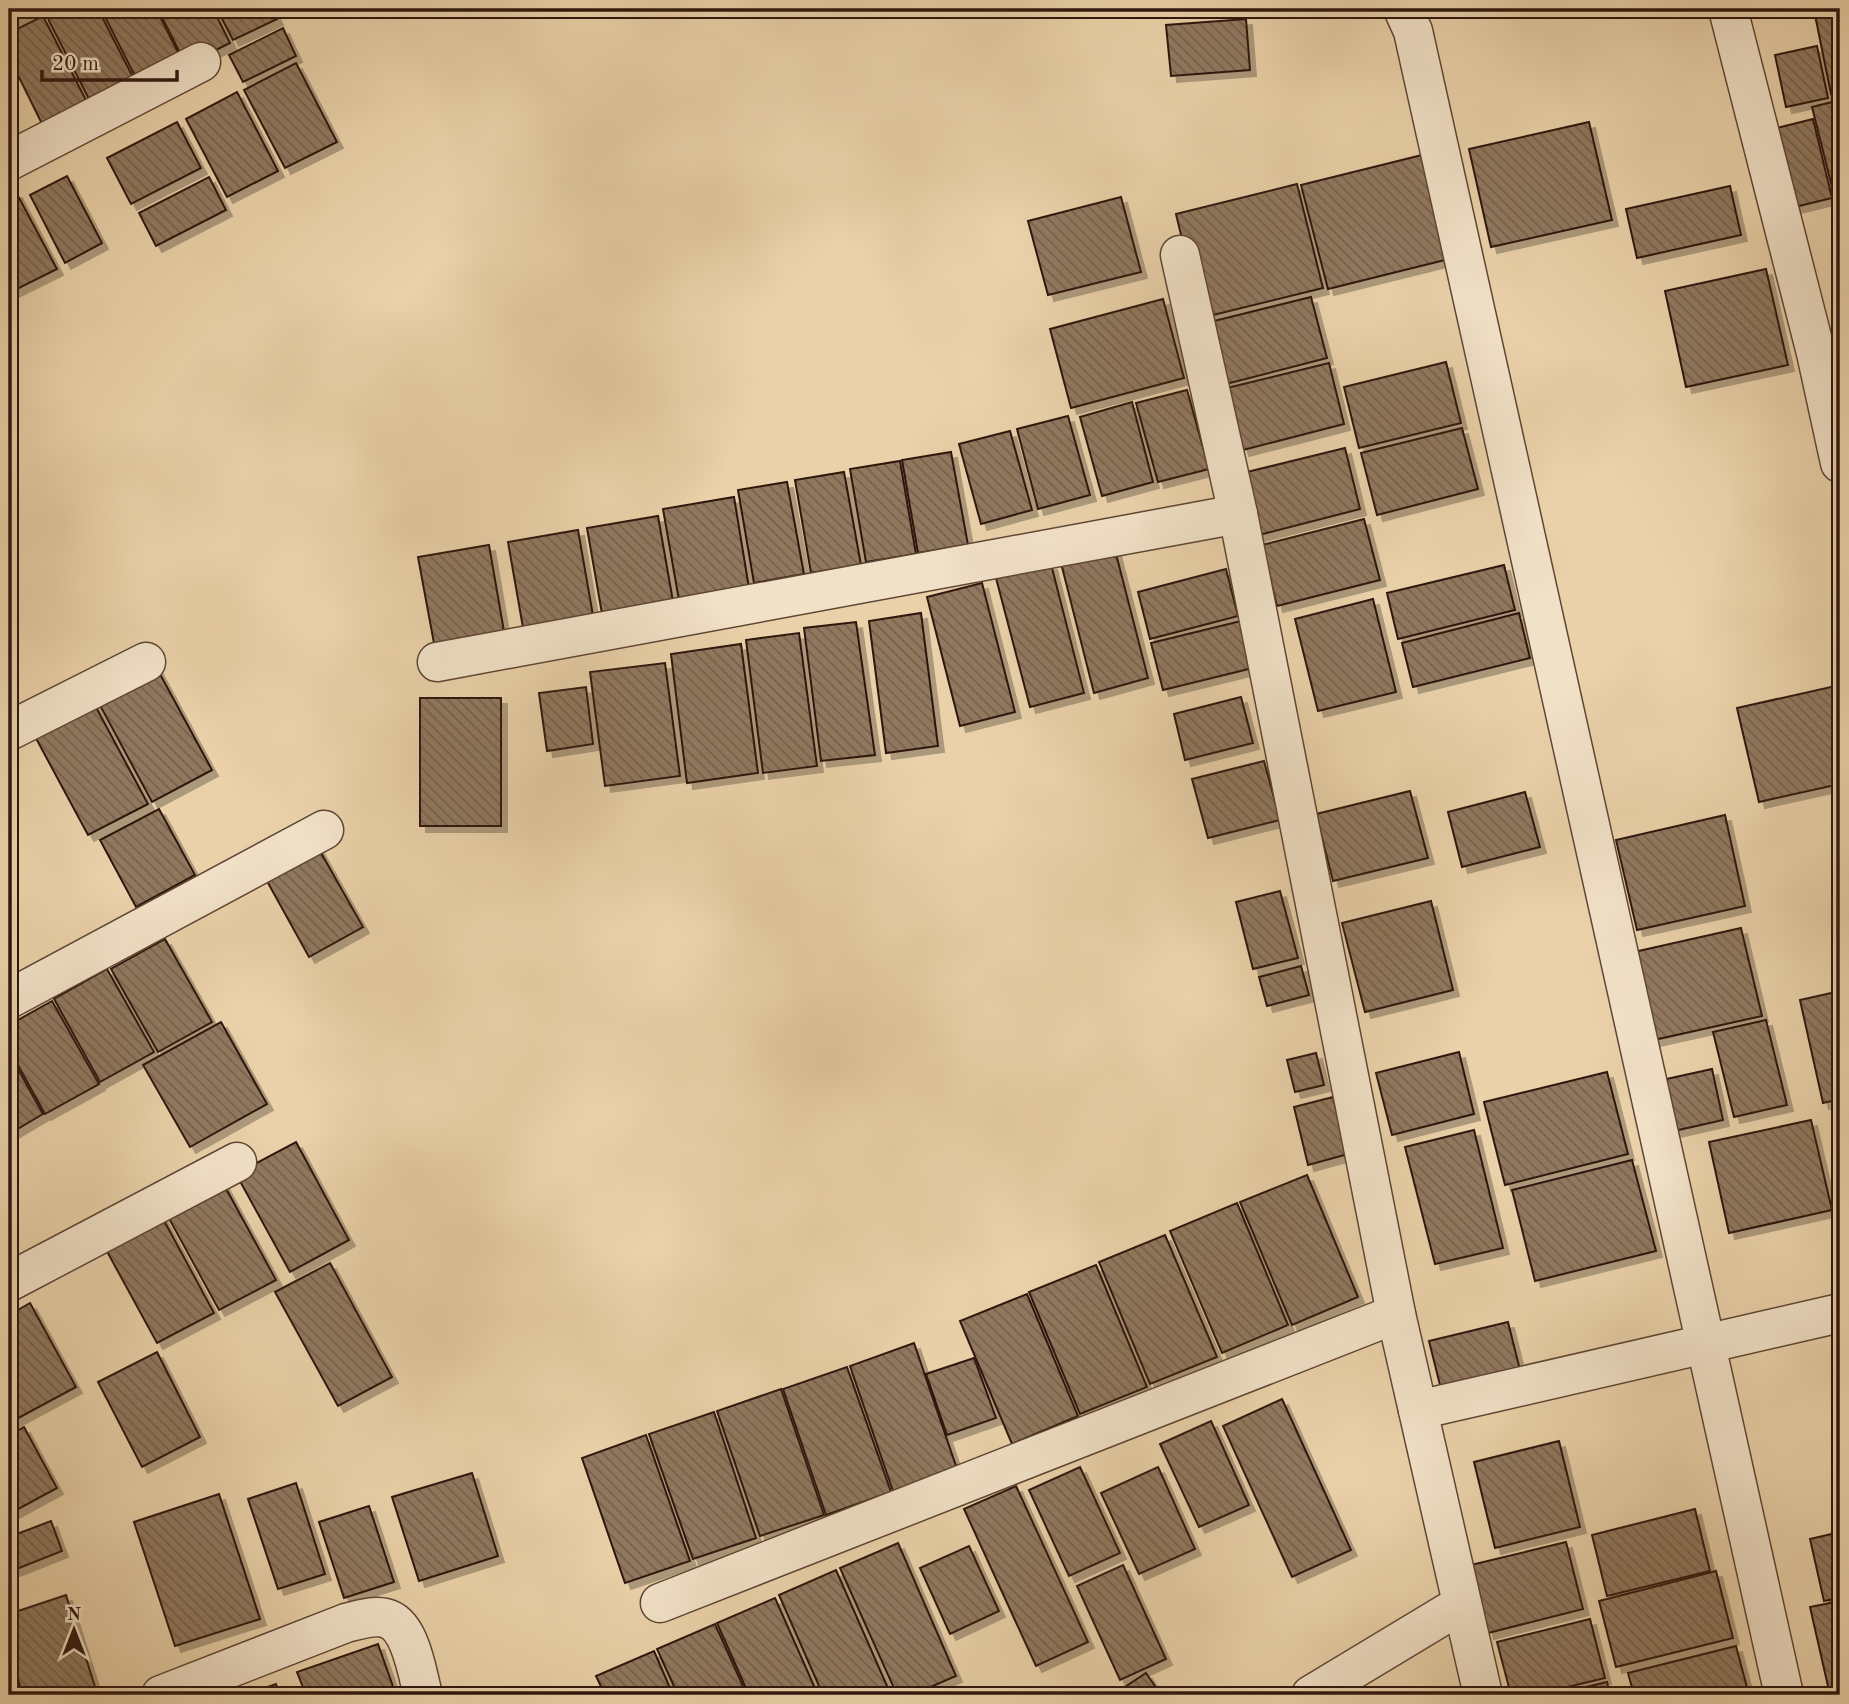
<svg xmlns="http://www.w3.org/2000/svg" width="1849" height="1704" viewBox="0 0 1849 1704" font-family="'Old Standard TT',serif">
	<defs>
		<pattern id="building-back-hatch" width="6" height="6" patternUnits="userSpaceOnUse" patternTransform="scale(1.75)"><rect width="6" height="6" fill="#90785f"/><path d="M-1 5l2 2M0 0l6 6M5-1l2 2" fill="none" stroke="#76614d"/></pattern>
		<filter id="shadow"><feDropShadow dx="6" dy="6" stdDeviation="0" flood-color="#0004"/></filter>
	</defs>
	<rect width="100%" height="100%" fill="#ead1a9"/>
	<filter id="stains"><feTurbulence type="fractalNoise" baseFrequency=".00286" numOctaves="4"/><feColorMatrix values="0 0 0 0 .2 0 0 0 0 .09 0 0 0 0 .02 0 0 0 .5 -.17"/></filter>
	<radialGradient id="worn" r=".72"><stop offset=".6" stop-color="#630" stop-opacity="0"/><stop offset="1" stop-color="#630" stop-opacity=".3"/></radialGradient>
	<g fill="url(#building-back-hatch)" stroke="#2f170e" stroke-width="2" filter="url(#shadow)">
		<path d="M9,9h27l-27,13z"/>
		<path d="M53,9h45l39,76 -44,22 -48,-94z"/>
		<path d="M101,9h55l28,55 -44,22z"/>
		<path d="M158,9h55l17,34 -44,22z"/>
		<path d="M217,9h55l5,10 -44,21z"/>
		<path d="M1840,10v82l-9,2 -16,-79z"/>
		<path d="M43,16l48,94 -45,22 -37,-75v-24z"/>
		<path d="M1246,19l4,51 -79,6 -5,-51z"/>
		<path d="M283,28l13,28 -53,26 -14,-27z"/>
		<path d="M1817,46l11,52 -42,9 -11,-52z"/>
		<path d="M296,63l41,79 -52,26 -41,-78z"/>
		<path d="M237,92l41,79 -51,26 -41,-78z"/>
		<path d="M1840,100v106l-3,1 -25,-100z"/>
		<path d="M1813,119l19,79 -37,9 -18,-79z"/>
		<path d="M177,122l24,46 -70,36 -24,-46z"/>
		<path d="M1589,122l23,98 -121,27 -22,-98z"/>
		<path d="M1422,155l27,104 -121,30 -27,-104z"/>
		<path d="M67,176l35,67 -37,20 -35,-68z"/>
		<path d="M209,177l17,33 -70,36 -17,-33z"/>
		<path d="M1297,184l26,104 -122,30 -25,-104z"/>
		<path d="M1730,186l11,49 -104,23 -11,-49z"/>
		<path d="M16,192l41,77 -48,24v-98z"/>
		<path d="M1121,197l20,75 -93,23 -20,-74z"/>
		<path d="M1766,269l22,96 -102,22 -21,-96z"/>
		<path d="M1311,297l16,61 -101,26 -16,-62z"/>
		<path d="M1163,299l21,79 -113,30 -21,-79z"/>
		<path d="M1446,362l15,61 -102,25 -15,-61z"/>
		<path d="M1329,363l15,61 -101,26 -16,-62z"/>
		<path d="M1187,390l22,79 -51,13 -22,-79z"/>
		<path d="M1132,402l21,80 -51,14 -22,-79z"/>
		<path d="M1068,416l22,79 -52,14 -21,-80z"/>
		<path d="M1462,428l16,61 -101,26 -16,-62z"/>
		<path d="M1010,431l22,79 -51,14 -22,-80z"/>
		<path d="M1345,448l15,61 -101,26 -16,-62z"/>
		<path d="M951,452l17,93 -50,8 -16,-93z"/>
		<path d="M900,461l16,93 -50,8 -16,-93z"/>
		<path d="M844,472l17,93 -50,8 -16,-93z"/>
		<path d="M787,482l17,92 -50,9 -16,-93z"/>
		<path d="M734,497l16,97 -70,12 -17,-97z"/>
		<path d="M658,516l17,97 -71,12 -17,-97z"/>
		<path d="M1364,519l16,61 -103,26 -15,-61z"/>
		<path d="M578,530l17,97 -70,12 -17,-97z"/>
		<path d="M489,545l17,98 -70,11 -18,-97z"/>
		<path d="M1115,550l33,128 -54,15 -33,-130z"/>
		<path d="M1051,564l33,129 -54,14 -34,-129z"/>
		<path d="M1504,565l11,45 -117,29 -11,-46z"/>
		<path d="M1226,569l12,47 -88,23 -12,-47z"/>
		<path d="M982,583l33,129 -55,14 -33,-129z"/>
		<path d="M1373,599l23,93 -78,19 -23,-92z"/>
		<path d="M921,613l17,133 -52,7 -17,-132z"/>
		<path d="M1519,613l11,45 -117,29 -11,-44z"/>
		<path d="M1241,621l12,47 -90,22 -12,-47z"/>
		<path d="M856,622l19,133 -54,6 -17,-133z"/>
		<path d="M799,633l18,133 -54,7 -17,-133z"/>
		<path d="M741,644l17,129 -71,10 -16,-129z"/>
		<path d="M154,663l58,107 -60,32 -57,-106z"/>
		<path d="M665,663l15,113 -75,10 -15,-114z"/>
		<path d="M1840,685v99l-81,18 -22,-94z"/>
		<path d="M586,687l7,57 -46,7 -8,-58z"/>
		<path d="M1241,697l12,46 -68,17 -11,-46z"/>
		<path d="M91,698l57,106 -60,31 -57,-106z"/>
		<rect x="420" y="698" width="81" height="128"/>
		<path d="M1264,761l16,59 -72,18 -16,-59z"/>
		<path d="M1410,791l18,67 -95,23 -17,-67z"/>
		<path d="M1525,792l15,55 -78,20 -14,-55z"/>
		<path d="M159,809l36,66 -59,32 -36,-67z"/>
		<path d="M1725,815l20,91 -108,24 -21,-90z"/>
		<path d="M316,844l47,83 -54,30 -46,-83z"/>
		<path d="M1280,891l18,67 -45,11 -17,-67z"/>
		<path d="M1431,901l22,89 -88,22 -23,-89z"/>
		<path d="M1741,928l21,88 -108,24 -20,-88z"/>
		<path d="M165,939l47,83 -54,30 -47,-83z"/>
		<path d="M1301,966l8,29 -42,11 -8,-29z"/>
		<path d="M107,969l47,83 -54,30 -46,-83z"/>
		<path d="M1840,991v108l-17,4 -23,-103z"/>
		<path d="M52,1001l47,83 -54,30 -36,-65v-24z"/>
		<path d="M1766,1020l21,85 -53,12 -21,-85z"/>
		<path d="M221,1022l46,82 -77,43 -47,-82z"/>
		<path d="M1459,1052l15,62 -82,21 -16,-62z"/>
		<path d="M9,1053l34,61 -34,20z"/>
		<path d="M1316,1053l8,32 -29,7 -8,-32z"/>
		<path d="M1712,1069l11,51 -49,11 -12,-51z"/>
		<path d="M1607,1072l21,82 -123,31 -21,-83z"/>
		<path d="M1333,1097l15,57 -40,11 -14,-58z"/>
		<path d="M1811,1120l21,90 -103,23 -20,-91z"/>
		<path d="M1474,1130l29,118 -68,16 -30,-117z"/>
		<path d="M296,1142l53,98 -59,32 -54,-98z"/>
		<path d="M1632,1160l24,91 -121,30 -23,-91z"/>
		<path d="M1307,1175l51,122 -66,28 -52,-123z"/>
		<path d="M223,1183l53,97 -57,30 -53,-97z"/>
		<path d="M1237,1203l51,122 -66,28 -52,-122z"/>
		<path d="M161,1215l53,98 -57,30 -53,-97z"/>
		<path d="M1165,1235l52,122 -67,27 -51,-122z"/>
		<path d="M330,1263l62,114 -54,29 -63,-114z"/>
		<path d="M1096,1265l51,122 -67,27 -51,-122z"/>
		<path d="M1027,1294l51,122 -66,28 -52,-123z"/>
		<path d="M30,1303l46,84 -67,36v-108z"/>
		<path d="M1508,1322l14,56 -79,19 -14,-56z"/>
		<path d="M914,1343l43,126 -64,22 -43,-125z"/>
		<path d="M157,1352l43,85 -58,30 -44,-85z"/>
		<path d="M974,1358l22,60 -49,17 -21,-61z"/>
		<path d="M847,1367l44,125 -65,23 -43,-126z"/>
		<path d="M781,1389l43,126 -64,21 -43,-125z"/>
		<path d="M1282,1399l69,151 -59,27 -69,-151z"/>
		<path d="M714,1412l42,126 -63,21 -44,-125z"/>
		<path d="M1211,1421l38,84 -50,22 -39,-83z"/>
		<path d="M24,1427l33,61 -48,26v-79z"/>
		<path d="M646,1435l44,126 -65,22 -43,-125z"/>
		<path d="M1559,1441l21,86 -85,21 -21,-86z"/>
		<path d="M1080,1467l40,86 -51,23 -40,-86z"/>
		<path d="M1158,1467l37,82 -56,25 -38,-81z"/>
		<path d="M472,1473l26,83 -79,25 -27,-84z"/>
		<path d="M296,1483l29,91 -47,15 -30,-90z"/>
		<path d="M1016,1486l72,156 -52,24 -72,-157z"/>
		<path d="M219,1494l41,125 -85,27 -41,-124z"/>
		<path d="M369,1506l25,76 -50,16 -25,-76z"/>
		<path d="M1695,1509l15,62 -103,25 -15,-61z"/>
		<path d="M51,1521l11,30 -53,21v-35z"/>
		<path d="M1840,1532v66l-16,3 -14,-62z"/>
		<path d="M1566,1542l17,67 -95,24 -17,-68z"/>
		<path d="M898,1543l58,133 -44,19h-15l-57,-127z"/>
		<path d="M969,1546l30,65 -49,23 -30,-66z"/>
		<path d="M1123,1565l43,94 -46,21 -43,-94z"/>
		<path d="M836,1570l55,125h-68l-44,-100z"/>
		<path d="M1716,1571l17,67 -117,29 -17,-66z"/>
		<path d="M66,1595l31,98 -8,2h-66l-14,-45v-36z"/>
		<path d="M775,1598l43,97h-69l-32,-72z"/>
		<path d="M1840,1601v94h-10l-20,-88z"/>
		<path d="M1590,1619l15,59 -71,17h-23l-14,-53z"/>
		<path d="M715,1624l32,71h-69l-21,-46z"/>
		<path d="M378,1644l18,51h-90l-9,-23z"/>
		<path d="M1736,1646l13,49h-115l-6,-22z"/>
		<path d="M654,1651l19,44h-68l-9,-19z"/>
		<path d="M1146,1673l15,22h-48z"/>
		<path d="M1607,1682l3,13h-58z"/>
		<path d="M276,1684l4,11h-36z"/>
	</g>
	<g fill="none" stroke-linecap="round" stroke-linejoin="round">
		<g stroke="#5e4635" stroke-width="41">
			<g id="street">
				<path d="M1403,9l10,22 371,1664"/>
				<path d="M1728,9l88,344 24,110"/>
				<path d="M9,161l192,-99"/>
				<path d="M1180,255l58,259 158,800 87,381"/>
				<path d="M437,662l801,-148"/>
				<path d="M9,731l137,-69"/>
				<path d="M9,999l315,-169"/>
				<path d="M9,1282l228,-120"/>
				<path d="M1418,1410l422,-97"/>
				<path d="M660,1603l736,-289"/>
				<path d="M161,1695l185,-72c12,-3 27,-8 39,-5 26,6 32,55 38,77"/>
				<path d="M1311,1695l151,-91"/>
			</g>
		</g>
		<use href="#street" stroke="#f1e1c7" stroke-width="38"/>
	</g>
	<rect width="1849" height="1704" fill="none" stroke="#ead1a9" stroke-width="35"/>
	<rect x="10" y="10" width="1828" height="1683" fill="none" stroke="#2f170e" stroke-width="3.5"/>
	<rect x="18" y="18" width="1814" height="1669" fill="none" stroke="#2f170e" stroke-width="2"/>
	<g transform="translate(74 1630)" stroke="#f1e1c7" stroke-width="5" paint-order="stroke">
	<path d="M0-5L12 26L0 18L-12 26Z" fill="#2f170e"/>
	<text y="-10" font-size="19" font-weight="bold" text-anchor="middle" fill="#2f170e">N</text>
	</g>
	<path d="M42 70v10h135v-10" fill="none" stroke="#2f170e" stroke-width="3.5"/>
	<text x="52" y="70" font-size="21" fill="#2f170e" stroke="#f1e1c7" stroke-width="5" paint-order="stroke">20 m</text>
	<rect width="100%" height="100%" filter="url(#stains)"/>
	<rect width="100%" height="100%" fill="url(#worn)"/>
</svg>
